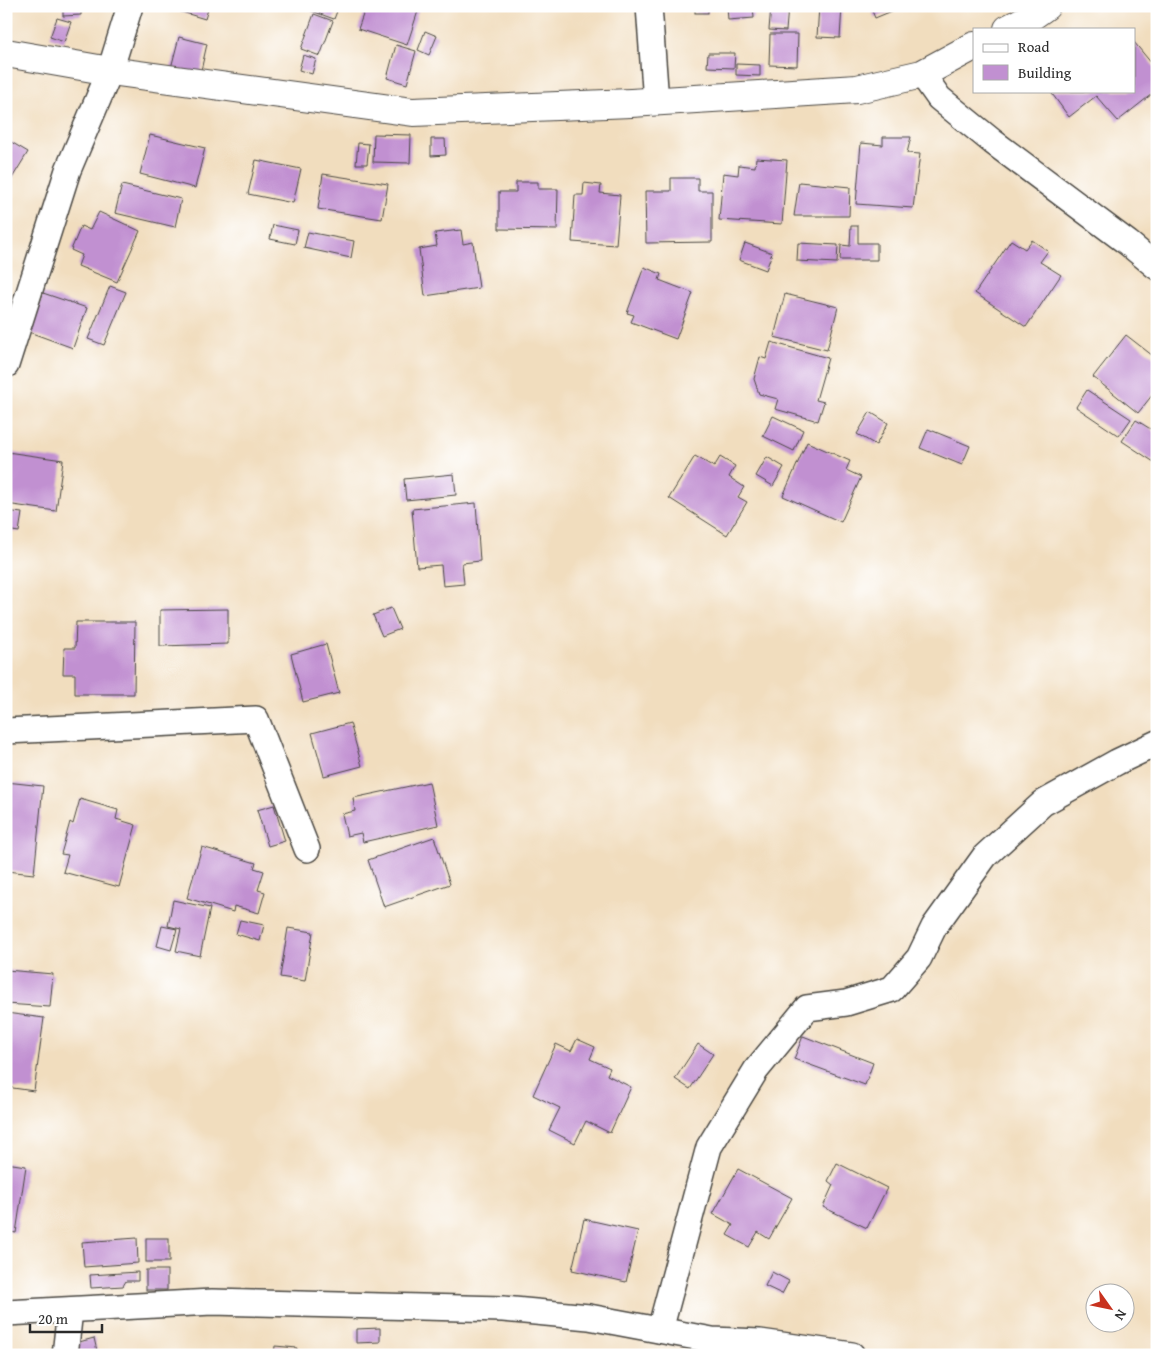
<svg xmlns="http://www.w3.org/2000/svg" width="1163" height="1361" viewBox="0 0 1163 1361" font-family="'Gentium Book Plus',serif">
	<rect width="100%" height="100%" fill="#fff"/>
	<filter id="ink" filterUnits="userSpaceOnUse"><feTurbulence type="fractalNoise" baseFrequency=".02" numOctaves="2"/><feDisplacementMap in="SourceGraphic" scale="10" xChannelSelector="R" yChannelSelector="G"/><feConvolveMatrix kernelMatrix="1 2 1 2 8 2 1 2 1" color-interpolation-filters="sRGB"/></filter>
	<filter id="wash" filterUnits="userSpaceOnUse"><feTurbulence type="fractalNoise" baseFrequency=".0096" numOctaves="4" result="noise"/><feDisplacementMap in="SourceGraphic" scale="20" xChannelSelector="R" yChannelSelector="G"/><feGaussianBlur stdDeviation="1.12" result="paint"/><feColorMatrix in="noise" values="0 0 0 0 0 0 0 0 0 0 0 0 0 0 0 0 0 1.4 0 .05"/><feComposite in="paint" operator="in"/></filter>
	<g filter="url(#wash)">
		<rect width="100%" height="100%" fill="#f1ddbe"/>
		<g id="blocks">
			<g fill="#c190d1">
				<path d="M63,6h18v9l-18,1z"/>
				<path d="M162,6h47l-4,13z"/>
				<path d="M298,6h41l-5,13z"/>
				<path d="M366,6h47l6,2 -12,37 -49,-16z"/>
				<rect x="695" y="6" width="13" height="7"/>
				<path d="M727,6h26l1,12 -26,2z"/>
				<path d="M771,6l17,1 -2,24 -17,-1z"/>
				<path d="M819,6h23l-2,32 -23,-1z"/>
				<path d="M870,6h34l-29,12z"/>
				<path d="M314,14l19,7 -13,35 -19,-7z"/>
				<path d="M57,18l14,4 -7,20 -14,-5z"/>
				<path d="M425,31l12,5 -8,19 -11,-5z"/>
				<path d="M770,34h28l-1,32 -28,-1z"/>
				<path d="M179,37l28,7 -7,31 -29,-7z"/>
				<path d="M1134,42l23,28v20l-39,31 -22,-25 -27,21 -19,-26h84z"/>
				<path d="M396,45l20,6 -9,33 -20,-6z"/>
				<path d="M708,53h27l-1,15 -27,-1z"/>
				<path d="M303,55l13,4 -4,15 -13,-4z"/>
				<path d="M736,64l24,1v11l-24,-1z"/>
				<path d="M374,134l37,1 -1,28 -37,-1z"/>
				<path d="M150,135l55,13 -10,40 -55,-14z"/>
				<path d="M883,137h28l-4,16 13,1 -7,54 -57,-4 5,-61 22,2z"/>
				<path d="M6,139l22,13 -22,36z"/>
				<path d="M431,139h14l1,16 -15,1z"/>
				<path d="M358,143l11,1 -2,20h-11z"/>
				<path d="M756,158l31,2 -5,64 -63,-4 4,-47 15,2 1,-10 16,2z"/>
				<path d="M256,160l45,9 -8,34 -45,-9z"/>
				<path d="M323,174l65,10 -6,35 -64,-10z"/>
				<path d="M671,178h27v13h14v51l-66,1 -1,-52h26z"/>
				<path d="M516,182h22v7h20l-1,41 -58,-1v-37h17z"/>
				<path d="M799,182l51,5 -1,29h-55z"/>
				<path d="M584,183l17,2 -1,8 20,2 -4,50 -44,-3 3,-47h8z"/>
				<path d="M122,185l59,14 -6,28 -60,-14z"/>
				<path d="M99,212l41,19 -23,51 -39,-16 4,-11 -11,-5 10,-24 9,4z"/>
				<path d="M273,225l25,5 -3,14 -25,-5z"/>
				<path d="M851,226h7v17h19v17h-37l1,-15 9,1z"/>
				<path d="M461,230l2,14 10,-2 6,46 -54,8 -6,-47 18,-3 -2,-13z"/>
				<path d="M308,232l46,9 -3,17 -47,-10z"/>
				<path d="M1011,240l14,9 7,-9 16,11 -8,11 21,13 -35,52 -51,-34z"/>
				<path d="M745,243l27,10 -6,17 -27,-10z"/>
				<path d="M798,243l40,2 -1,18 -40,-2z"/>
				<path d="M644,267l17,7 -2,6 34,13 -17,46 -45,-17 3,-7 -7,-2z"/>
				<path d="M110,286l16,6 -22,53 -16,-6z"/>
				<path d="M43,293l44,15 -14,40 -44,-16z"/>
				<path d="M785,294l53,13 -11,43 -53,-13z"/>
				<path d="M1126,335l31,24v30l-19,24 -45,-36z"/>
				<path d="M771,342l57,16 -12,42 8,2 -6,19 -43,-12 3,-10 -19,-5 -5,-15 6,-22 6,2z"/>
				<path d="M1087,390l44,29 -12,17 -43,-29z"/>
				<path d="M870,412l18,11 -12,22 -19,-11z"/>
				<path d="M773,416l30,14 -9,21 -31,-15z"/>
				<path d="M1136,420l21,13v31l-35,-23z"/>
				<path d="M928,429l42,17 -8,19 -42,-17z"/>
				<path d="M807,442l43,19 -4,9 15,7 -20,45 -58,-26z"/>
				<path d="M7,452l56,8 -7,51 -50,-7z"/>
				<path d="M695,456l19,11 6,-10 15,9 -6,11 15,10 -6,10 9,5 -20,33 -58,-37z"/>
				<path d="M767,457l17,10 -11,19 -17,-10z"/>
				<path d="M454,474l2,21 -50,5 -2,-21z"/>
				<path d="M476,503l4,58 -18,2 2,21 -21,2 -2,-21 -24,2 -5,-58z"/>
				<path d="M6,511l16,2 -3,19 -13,-2z"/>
				<path d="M391,608l9,21 -18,7 -9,-21z"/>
				<path d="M228,609v35l-68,2v-36z"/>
				<path d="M76,622h59l-1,72h-59v-20h-12l1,-26h11z"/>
				<path d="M326,644l13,49 -36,9 -12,-48z"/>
				<path d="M350,723l12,43 -38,10 -12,-43z"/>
				<path d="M6,782l37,4 -9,88 -28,-3z"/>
				<path d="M429,782l9,43 -75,17 -2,-9 -14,3 -5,-22 13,-3 -2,-13z"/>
				<path d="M80,799l38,11 -2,9 20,6 -17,62 -56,-15 5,-17 -7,-1 9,-32 3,2z"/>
				<path d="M274,805l11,36 -17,5 -11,-36z"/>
				<path d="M434,837l16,47 -66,23 -16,-47z"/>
				<path d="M202,847l54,16 -2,5 10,3 -6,19 7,2 -6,21 -25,-7 -1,6 -46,-14z"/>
				<path d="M173,900l37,8 -10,48 -24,-5 5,-22 -13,-3z"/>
				<path d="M240,920l24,5 -4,16 -24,-7z"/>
				<path d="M162,926l15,3 -6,21 -14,-4z"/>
				<path d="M288,928l25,4 -8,49 -25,-4z"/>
				<path d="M6,970l47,4 -3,33 -44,-3z"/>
				<path d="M6,1013l38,5 -10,73 -28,-4z"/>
				<path d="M803,1036l70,27 -8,22 -71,-26z"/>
				<path d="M577,1039l18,8 -5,12 20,9 -3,7 24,12 -21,46 -24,-12 -11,22 -26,-13 11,-22 -27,-13 23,-51 15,7z"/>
				<path d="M698,1044l15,10 -23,35 -15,-10z"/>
				<path d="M6,1163l20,3 -10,67 -10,-2z"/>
				<path d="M837,1163l50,25 -20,40 -44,-21 10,-22 -5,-4z"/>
				<path d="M738,1169l54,29 -23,41 -11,-7 -9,15 -22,-12 6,-10 -20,-11z"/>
				<path d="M584,1219l54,12 -12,51 -54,-12z"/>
				<path d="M137,1238l1,25 -54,4 -2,-25z"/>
				<rect x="146" y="1238" width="23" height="24"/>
				<rect x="146" y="1270" width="21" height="20"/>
				<path d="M138,1272v9h-12l-3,5 -32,2 -1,-13z"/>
				<path d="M772,1272l17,9 -7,13 -17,-8z"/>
				<path d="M380,1328v14l-24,1v-14z"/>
				<path d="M94,1338l4,17h-27l-3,-10z"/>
				<path d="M275,1346l22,2 -1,7h-22z"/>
			</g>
		</g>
	</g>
	<g filter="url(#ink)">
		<use href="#blocks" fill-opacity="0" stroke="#494641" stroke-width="1"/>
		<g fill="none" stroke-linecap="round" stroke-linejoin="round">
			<g stroke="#494641" stroke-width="28">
				<g id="minor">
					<path d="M649,6l7,96"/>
					<path d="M922,74l17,24 54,44 135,101 29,24"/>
					<path d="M6,365l62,-195 42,-99 20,-65"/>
					<path d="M6,731l250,-12 51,130"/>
					<path d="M6,1313l206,-11 291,7 86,8 123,23 48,2 92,13"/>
					<path d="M660,1330l49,-183 47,-77 51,-62 39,-5 46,-14 27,-31 15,-31 51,-71 58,-53 74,-41 40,-19"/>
					<path d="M65,1355l5,-45"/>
				</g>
			</g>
			<g stroke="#494641" stroke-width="30">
				<g id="tertiary">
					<path d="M1008,29l21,-11 17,-12"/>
					<path d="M6,53l104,18 303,41 218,-9 226,-14 65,-15 52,-28"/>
				</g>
			</g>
			<use href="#minor" stroke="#fff" stroke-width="25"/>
			<use href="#tertiary" stroke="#fff" stroke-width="28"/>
		</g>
	</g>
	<rect width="1163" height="1361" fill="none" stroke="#fff" stroke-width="25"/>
	<rect x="973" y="28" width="162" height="65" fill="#ffffff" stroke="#aaaaaa"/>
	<rect x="983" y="44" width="25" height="8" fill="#ffffff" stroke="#aaaaaa"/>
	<text x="1018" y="52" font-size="15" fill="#2b2b2b">Road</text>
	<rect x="983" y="65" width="25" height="15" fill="#c190d1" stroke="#aaaaaa"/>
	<text x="1018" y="78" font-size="15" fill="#2b2b2b">Building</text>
	<g transform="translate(1110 1308) rotate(123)"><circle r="24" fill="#ffffff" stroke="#aaaaaa"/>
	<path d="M0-4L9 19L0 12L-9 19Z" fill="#c8321e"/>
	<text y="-8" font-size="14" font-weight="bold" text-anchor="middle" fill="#2b2b2b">N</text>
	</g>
	<path d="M30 1324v8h72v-8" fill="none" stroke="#2b2b2b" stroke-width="2.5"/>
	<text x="38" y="1324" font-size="15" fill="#2b2b2b" stroke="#ffffff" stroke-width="4" paint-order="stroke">20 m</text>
</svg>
